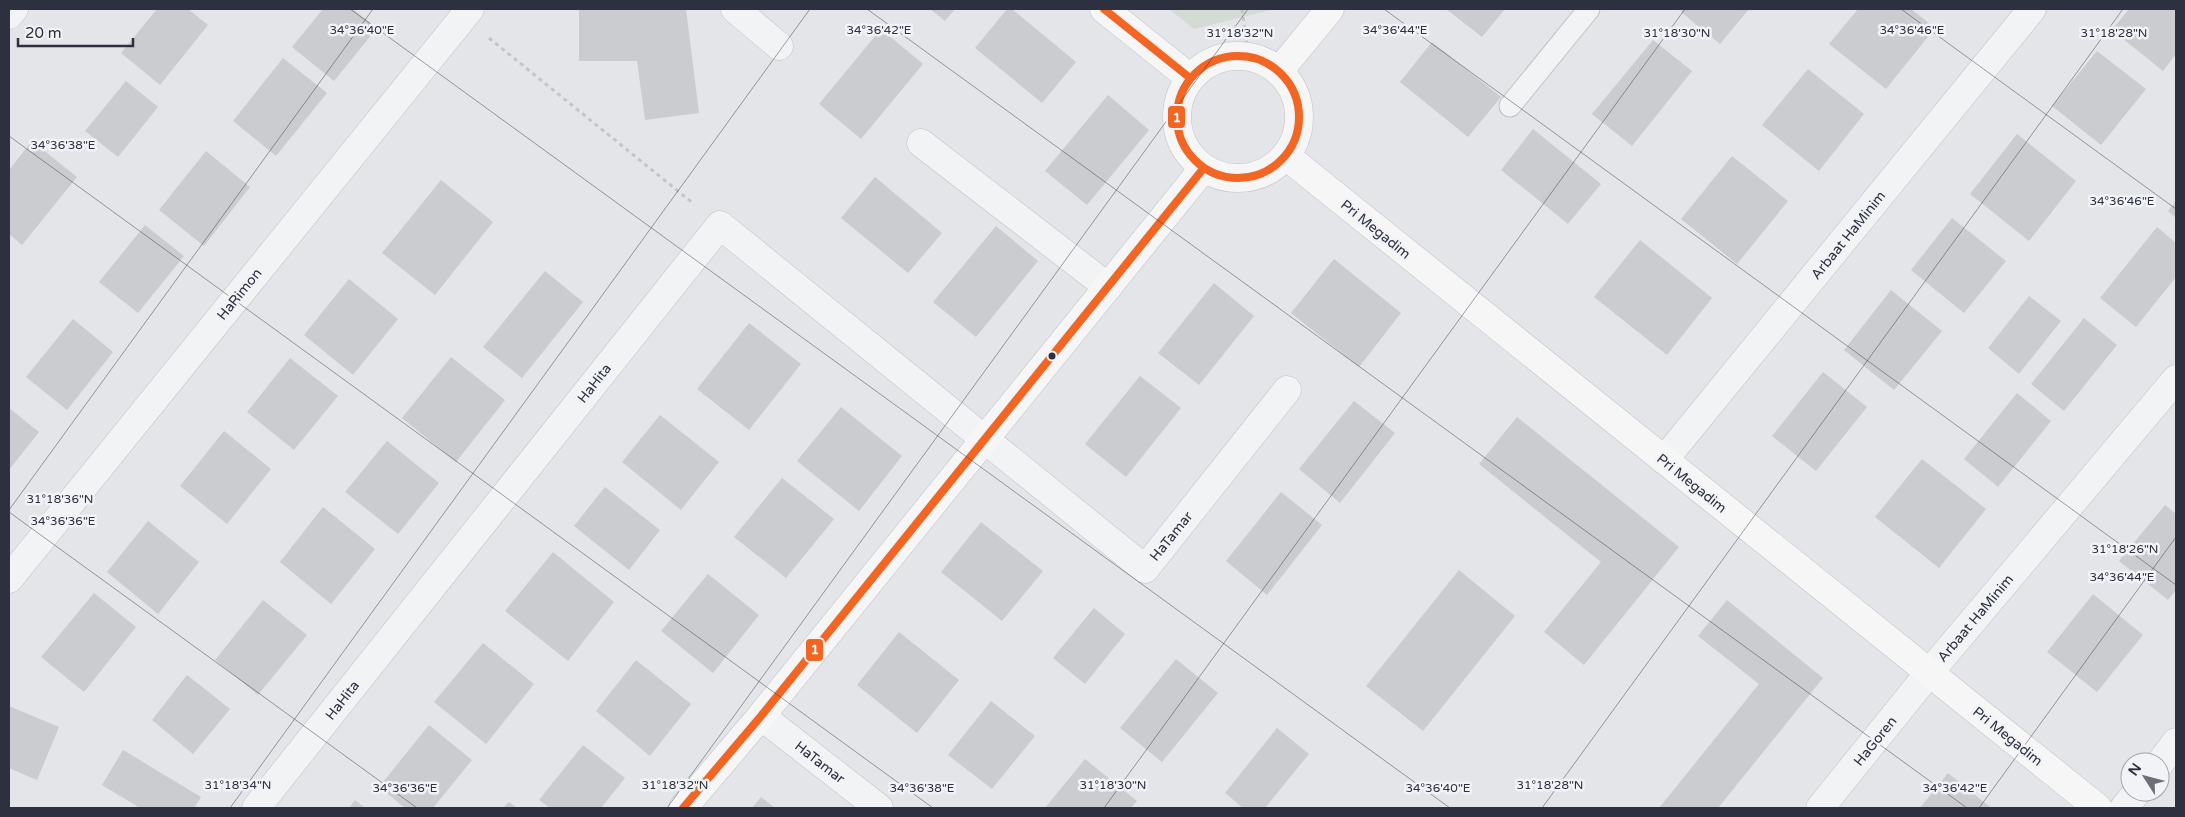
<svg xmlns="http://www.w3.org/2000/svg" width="2185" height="817" viewBox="0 0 2185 817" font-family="'Varela Round',sans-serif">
	<rect width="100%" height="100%" fill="#e3e5e8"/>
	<path fill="#d3dbd4" d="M1169,9h105l-80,20z"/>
	<g fill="#cbccd0">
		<path d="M157,9h31l20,16 -48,60 -39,-32z"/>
		<path d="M323,9h30l24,19 -43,53 -42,-34z"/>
		<path d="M579,9h107l13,104 -54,7 -8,-59h-58z"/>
		<path d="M930,9h25l-10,12z"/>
		<path d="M1007,9h5l64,53 -34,41 -67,-55z"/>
		<path d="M1446,9h59l-23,28z"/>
		<path d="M1684,9h65l-29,35 -39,-32z"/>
		<path d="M1858,9h53l24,19 -49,61 -57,-45z"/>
		<path d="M2129,9h47v45l-13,17 -51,-41z"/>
		<path d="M881,29l42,35 -62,75 -42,-35z"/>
		<path d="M1653,40l39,31 -60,75 -40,-32z"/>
		<path d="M1432,42l69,55 -33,40 -68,-55z"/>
		<path d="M2097,51l49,38 -45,56 -49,-39z"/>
		<path d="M283,58l44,35 -51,63 -43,-35z"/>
		<path d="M1808,69l56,45 -45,57 -57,-46z"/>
		<path d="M126,81l32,26 -40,50 -33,-26z"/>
		<path d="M1108,95l41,35 -62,75 -42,-34z"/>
		<path d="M1533,129l68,55 -33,40 -67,-54z"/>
		<path d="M2017,134l59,47 -47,60 -59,-47z"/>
		<path d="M32,141l45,36 -55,68 -13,-11v-64z"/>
		<path d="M206,151l44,36 -46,59 -45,-36z"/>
		<path d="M1732,156l56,45 -51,63 -56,-45z"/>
		<path d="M875,177l67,56 -34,40 -67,-55z"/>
		<path d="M441,180l52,42 -58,73 -53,-42z"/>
		<path d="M2176,201v17l-8,-7z"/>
		<path d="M1952,218l54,43 -42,52 -53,-43z"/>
		<path d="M145,225l39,31 -46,57 -39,-31z"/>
		<path d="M996,226l42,35 -62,76 -43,-35z"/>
		<path d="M2157,227l19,16v34l-40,50 -36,-29z"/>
		<path d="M1640,240l72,58 -45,57 -73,-58z"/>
		<path d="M1334,259l67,54 -42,54 -68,-54z"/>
		<path d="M545,271l38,31 -61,76 -39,-31z"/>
		<path d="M349,279l49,40 -45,56 -49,-40z"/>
		<path d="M1214,283l40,33 -55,69 -41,-32z"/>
		<path d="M1891,290l51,41 -48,59 -50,-40z"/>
		<path d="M2029,296l32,25 -42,53 -31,-26z"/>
		<path d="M2084,318l33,27 -53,66 -33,-27z"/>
		<path d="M73,319l40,33 -46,58 -41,-33z"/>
		<path d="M749,323l52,41 -52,66 -52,-41z"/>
		<path d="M451,357l54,43 -49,62 -54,-44z"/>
		<path d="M290,358l48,38 -44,54 -47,-38z"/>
		<path d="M1823,372l44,35 -51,64 -44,-35z"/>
		<path d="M1140,376l41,32 -55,69 -41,-33z"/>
		<path d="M2017,393l34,28 -53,66 -34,-28z"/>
		<path d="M1354,401l41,32 -55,70 -41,-34z"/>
		<path d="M841,407l61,49 -43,55 -62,-50z"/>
		<path d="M9,408l30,24 -30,38z"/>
		<path d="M660,415l59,47 -38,48 -59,-48z"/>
		<path d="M1517,417l162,130 -95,118 -40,-33 57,-70 -122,-98z"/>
		<path d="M224,431l47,38 -44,55 -47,-38z"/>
		<path d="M387,441l52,42 -41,51 -53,-42z"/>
		<path d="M1922,459l64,50 -47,59 -64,-51z"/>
		<path d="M782,478l52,41 -48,59 -52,-41z"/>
		<path d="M605,487l55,43 -31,40 -55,-44z"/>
		<path d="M1281,492l41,33 -55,70 -41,-34z"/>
		<path d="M2165,505l11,9v76l-8,10 -49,-39z"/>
		<path d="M323,507l52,42 -44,55 -51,-42z"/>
		<path d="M148,521l51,41 -41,52 -51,-42z"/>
		<path d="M981,522l62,49 -41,50 -61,-49z"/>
		<path d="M553,552l61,50 -46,59 -63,-50z"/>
		<path d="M1459,570l56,46 -92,115 -57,-45z"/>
		<path d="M708,574l51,41 -46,58 -52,-42z"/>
		<path d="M94,593l42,34 -52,65 -43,-35z"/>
		<path d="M2093,594l50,41 -46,57 -50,-40z"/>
		<path d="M263,600l44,35 -49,60 -43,-35z"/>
		<path d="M1727,600l96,78 -105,130h-59l100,-124 -61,-48z"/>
		<path d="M1094,608l31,26 -40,50 -32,-26z"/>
		<path d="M899,632l60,48 -42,53 -60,-48z"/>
		<path d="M483,643l51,41 -48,60 -52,-42z"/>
		<path d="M1176,659l42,34 -56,69 -42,-34z"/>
		<path d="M636,660l55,44 -41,52 -54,-45z"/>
		<path d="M187,675l43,34 -37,45 -41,-34z"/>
		<path d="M991,701l44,35 -43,53 -44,-34z"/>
		<path d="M9,706l50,21 -22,53 -28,-12z"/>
		<path d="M429,725l43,35 -39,48h-28l-26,-21z"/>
		<path d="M1277,728l32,26 -44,54h-22l-18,-15z"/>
		<path d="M583,745l42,33 -24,30h-51l-11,-8z"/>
		<path d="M123,750l78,47 -7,11h-54l-38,-23z"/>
		<path d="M1085,759l52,42 -6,7h-86z"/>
		<path d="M1948,773l37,30 7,5h-72z"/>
		<path d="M761,797l14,11h-23z"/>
		<path d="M355,800l10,8h-16z"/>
		<path d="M509,802l8,6h-14z"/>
	</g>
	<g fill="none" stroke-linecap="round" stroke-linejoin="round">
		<g stroke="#c0c2c4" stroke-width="23">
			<path id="lane" d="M1510,106l79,-97"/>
		</g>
		<g stroke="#c0c2c4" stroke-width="29">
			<g id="street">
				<path d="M735,9l44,37"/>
				<path d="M9,15l5,-6"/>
				<path d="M921,143l187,144"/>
				<path d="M1664,460l368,-451"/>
				<path d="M9,579l461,-570"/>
				<path d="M761,716l118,92"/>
				<path d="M2160,763l16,-21"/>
				<path d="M256,808l464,-583 425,344 142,-179"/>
				<path d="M1820,808l109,-135 247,-294"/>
				<path d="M2124,808l13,-16"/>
			</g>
		</g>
		<g stroke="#c0c2c4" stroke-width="29">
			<g id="secondary">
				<path d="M1104,9l86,69"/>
				<circle cx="1238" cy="117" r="61"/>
				<path d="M1279,71l51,-62"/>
				<path d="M1286,156l812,652"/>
				<path d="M683,808l78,-92 442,-547"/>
			</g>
		</g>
		<g stroke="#c4c5c9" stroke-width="3" stroke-dasharray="4 4" stroke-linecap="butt">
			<path d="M1242,9l6,46"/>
			<path d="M489,38l205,166"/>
		</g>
		<use href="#lane" stroke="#f2f3f4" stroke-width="21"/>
		<use href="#street" stroke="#f2f3f4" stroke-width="28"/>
		<use href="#secondary" stroke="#f6f6f6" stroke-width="28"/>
		<g stroke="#f1f3f6" stroke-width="11">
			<g id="bus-1">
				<path d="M1104,9l86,69"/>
				<circle cx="1238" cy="117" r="61"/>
				<path d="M683,808l78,-92 442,-547"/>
			</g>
		</g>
		<use href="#bus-1" stroke="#f26522" stroke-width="8"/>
	</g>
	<path fill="none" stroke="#2c303f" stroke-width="1" stroke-opacity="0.45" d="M350,9l1100,799M867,9l1100,799M1384,9l792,576M1901,9l275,200M9,136l924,672M9,510l364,-501M9,512l408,296M230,808l580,-799M667,808l581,-799M1104,808l581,-799M1542,808l581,-799M1979,808l197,-271"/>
	<circle fill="#2c303f" stroke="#f1f3f6" stroke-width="2" cx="1052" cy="356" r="4.5"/>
	<g text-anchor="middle" stroke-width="5" stroke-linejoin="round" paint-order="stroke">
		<g font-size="14" fill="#2c303f" stroke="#f1f3f6">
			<text transform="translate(1376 229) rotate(39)" y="5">Pri Megadim</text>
			<text transform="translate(1848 235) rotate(-51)" y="5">Arbaat HaMinim</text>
			<text transform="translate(239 294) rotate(-51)" y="5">HaRimon</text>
			<text transform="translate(594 383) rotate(-52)" y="5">HaHita</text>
			<text transform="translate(1692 483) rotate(39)" y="5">Pri Megadim</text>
			<text transform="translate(1171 536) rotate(-51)" y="5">HaTamar</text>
			<text transform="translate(1975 618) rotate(-50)" y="5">Arbaat HaMinim</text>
			<text transform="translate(342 700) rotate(-52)" y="5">HaHita</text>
			<text transform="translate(2008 736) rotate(39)" y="5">Pri Megadim</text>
			<text transform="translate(1875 741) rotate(-51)" y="5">HaGoren</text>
			<text transform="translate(820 762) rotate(38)" y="5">HaTamar</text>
		</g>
	</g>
	<g font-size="12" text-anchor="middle" fill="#2c303f" stroke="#f1f3f6" stroke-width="5" stroke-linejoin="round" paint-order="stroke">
		<text x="362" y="34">34°36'40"E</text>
		<text x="879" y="34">34°36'42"E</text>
		<text x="1395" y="34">34°36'44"E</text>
		<text x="1912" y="34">34°36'46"E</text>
		<text x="1240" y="37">31°18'32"N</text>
		<text x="1677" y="37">31°18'30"N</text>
		<text x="2114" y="37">31°18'28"N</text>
		<text x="63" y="149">34°36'38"E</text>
		<text x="2122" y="205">34°36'46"E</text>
		<text x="60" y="503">31°18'36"N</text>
		<text x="63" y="525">34°36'36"E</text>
		<text x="2125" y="553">31°18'26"N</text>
		<text x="2122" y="581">34°36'44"E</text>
		<text x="238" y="789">31°18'34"N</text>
		<text x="675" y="789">31°18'32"N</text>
		<text x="1113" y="789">31°18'30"N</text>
		<text x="1550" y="789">31°18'28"N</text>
		<text x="405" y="792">34°36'36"E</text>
		<text x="922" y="792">34°36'38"E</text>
		<text x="1438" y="792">34°36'40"E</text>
		<text x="1955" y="792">34°36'42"E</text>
	</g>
	<g stroke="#f1f3f6" stroke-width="2">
		<rect x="1167" y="105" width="19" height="24" rx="5" fill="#f26522"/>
		<rect x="805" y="638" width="19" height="24" rx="5" fill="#f26522"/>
	</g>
	<g font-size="14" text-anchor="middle" font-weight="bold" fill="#fff">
		<text x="1177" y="122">1</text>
		<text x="815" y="654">1</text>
	</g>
	<rect width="2185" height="817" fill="none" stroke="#2c303f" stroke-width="20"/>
	<g transform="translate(2145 777) rotate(306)"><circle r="24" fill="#f1f3f6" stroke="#a2a5ad"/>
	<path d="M0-4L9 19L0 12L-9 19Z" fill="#6c6f7a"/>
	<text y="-8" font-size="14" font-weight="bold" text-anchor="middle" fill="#2c303f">N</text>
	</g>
	<path d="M18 38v8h115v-8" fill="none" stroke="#2c303f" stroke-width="2.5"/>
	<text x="25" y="38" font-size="15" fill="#2c303f" stroke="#f1f3f6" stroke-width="4" paint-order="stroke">20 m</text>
</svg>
